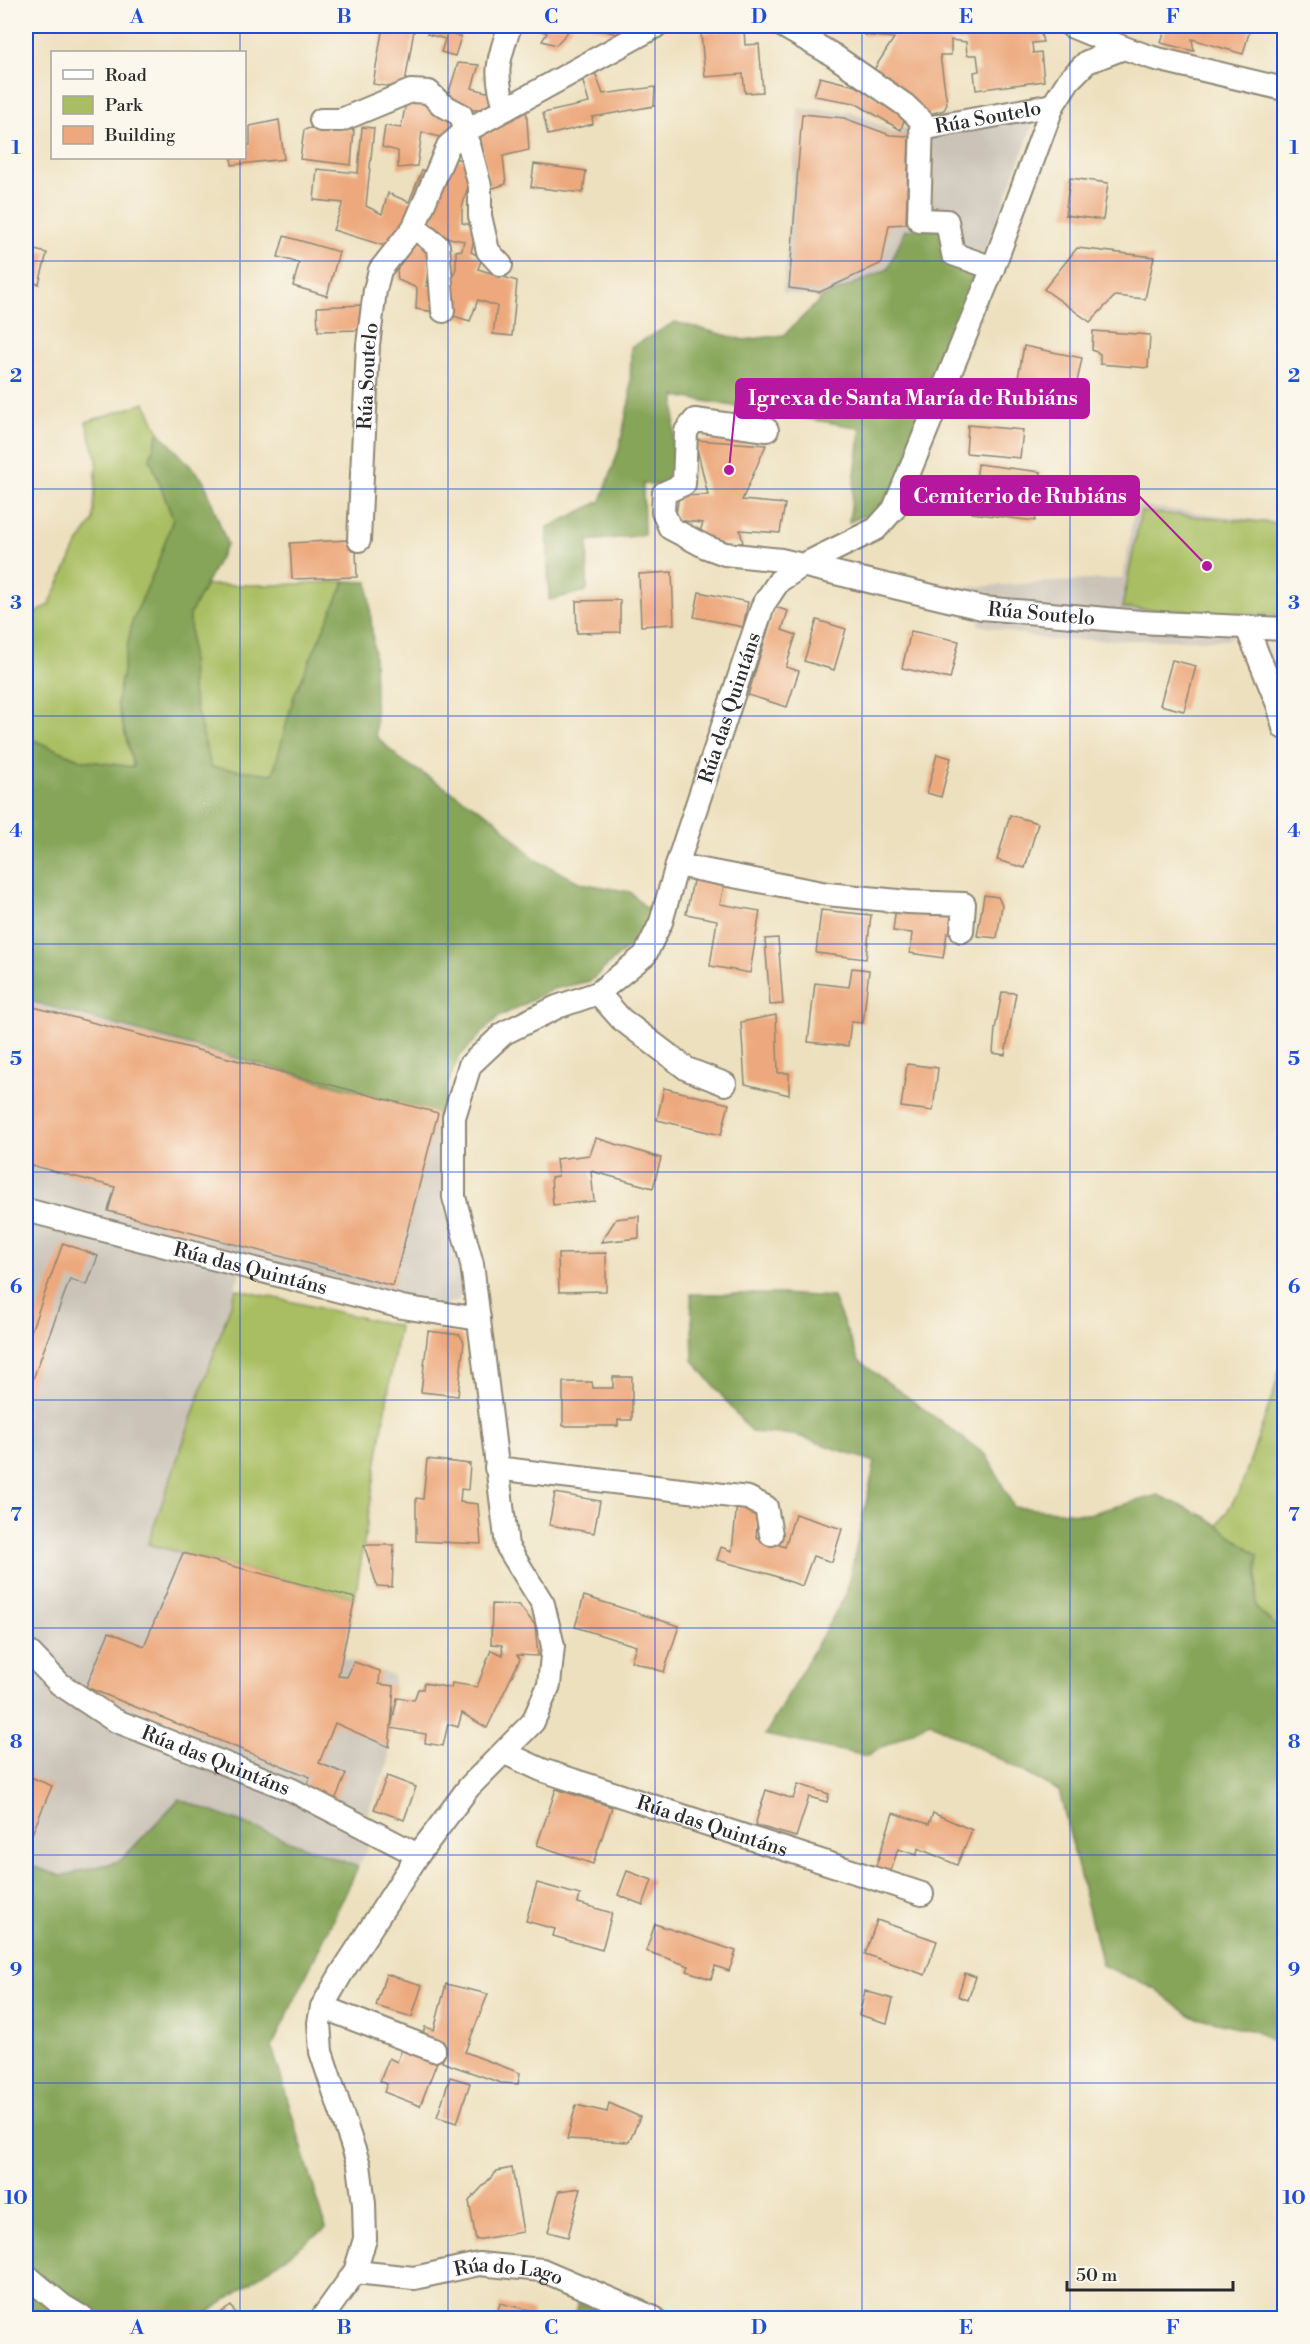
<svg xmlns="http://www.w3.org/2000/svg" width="1310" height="2344" viewBox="0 0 1310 2344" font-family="'Libre Bodoni',serif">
	<rect width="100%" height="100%" fill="#fbf7ec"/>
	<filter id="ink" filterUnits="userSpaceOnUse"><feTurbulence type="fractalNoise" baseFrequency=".0167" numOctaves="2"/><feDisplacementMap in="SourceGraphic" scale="12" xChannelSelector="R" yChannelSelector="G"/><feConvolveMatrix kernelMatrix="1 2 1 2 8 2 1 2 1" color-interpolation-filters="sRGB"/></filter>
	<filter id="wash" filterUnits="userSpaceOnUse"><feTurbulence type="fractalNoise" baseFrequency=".008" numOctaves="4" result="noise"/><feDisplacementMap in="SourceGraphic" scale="24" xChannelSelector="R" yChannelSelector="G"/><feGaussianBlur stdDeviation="1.35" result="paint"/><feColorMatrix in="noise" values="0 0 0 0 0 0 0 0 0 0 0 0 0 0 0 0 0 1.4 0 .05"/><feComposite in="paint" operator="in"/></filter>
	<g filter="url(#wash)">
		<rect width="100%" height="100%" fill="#ede0be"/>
		<g fill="#cbc3b8">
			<path d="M1044,95l-66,176 -90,-2 -66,29 -39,-6 15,-184 55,5 42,20 20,-10z"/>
			<path d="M1135,505l149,18v106l-37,-1 -21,12h-177l-71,-15 4,-17 -79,-17 220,-13z"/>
			<path d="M26,1000l417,115 1,85 8,38 14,49 -8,13 -14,5 -39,-8 -159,-42 -98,289 207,54 -11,60 50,18 -6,89 -20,46 1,35 -11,21 -179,-68 -59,62 -59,15 -35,-12z"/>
		</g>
		<g fill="#a9be62" stroke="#6a7446" stroke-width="1.5">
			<path d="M145,403l14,29 -9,26 23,61 -16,46 -25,57 -15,81 17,65 -53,-8 -55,-23v-118l23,-14 27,-58 17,-26 4,-61 -11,-38z"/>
			<path d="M1141,512l143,12v92l-162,-8z"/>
			<path d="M345,581l-51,115 -21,79 -62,-7 -19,-76 -2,-78 16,-29h74z"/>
			<path d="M236,1289l163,37 -44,272 -207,-54z"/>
			<path d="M1284,1352v281l-28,-25 2,-53 -40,-29 22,-36 34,-99z"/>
		</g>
		<g fill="#86a558" stroke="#586842" stroke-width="1.5">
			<path d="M940,228l38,43 -87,234 -42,17 12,-94 -186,-32 -2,90 -30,-2 1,51 -56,6 -1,50 -38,9 -2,-72 54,-27 18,-52 11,-52 1,-50 44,-25 69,18 40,-5 38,-37 66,-29 17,-39z"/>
			<path d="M159,432l45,49 23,63 -37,70 2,78 19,75 62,7 21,-78 51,-115 23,1 6,72 2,82 25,24 93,58 42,42 45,23 49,9 23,23 -11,20 -52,46 -37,8 -56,29 -38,39 -12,29 -4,29 -417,-115v-263l55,23 53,7 -17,-64 15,-81 25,-57 16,-46 -23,-61z"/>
			<path d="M691,1294h89l53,3 26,64 128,95 27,51 74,7 70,-19 48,22 52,38 -2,53 28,25v417l-26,-18 -69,-17 -34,-26 -53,-24 -43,-174 -129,-69 -64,34 -101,-21 81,-141 29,-132 -80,-27 -44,-3 -58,-72z"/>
			<path d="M179,1799l179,68 -86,180 54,181 -125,90h-175v-454l35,12 59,-15z"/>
			<path d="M584,2288l70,30h-81z"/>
		</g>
		<g id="blocks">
			<g fill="#eda97d">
				<path d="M383,26l31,4 -10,59 -31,-5z"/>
				<path d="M430,26h19l-2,6 14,5 -6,19 -14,-4 4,-13 -18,-5z"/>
				<path d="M532,26h41l-17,19 -14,-4 5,-8z"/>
				<path d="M590,26h39l-2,5 -8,4z"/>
				<path d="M863,26h131l-1,2 32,1 -1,-3h15l4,16 -11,1 1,10 8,-1 3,29 -68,9 -2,-18 5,-1 -2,-16h-10l-1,-13 -15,-2v15h-11l7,49 -3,6 -18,5 -55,-41 23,-36 -30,-3z"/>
				<path d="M1166,26h85l-8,28 -51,-15 2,12 -33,-8z"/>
				<path d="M744,29l1,16 14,-1 4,48 -18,1 -2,-19 -38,3 -4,-44z"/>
				<path d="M458,63l21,2 -7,23 18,5 -1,14 -21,4 -20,-16z"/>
				<path d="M593,67l10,27 52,-7 -1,19 -62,11 1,7 -45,11 -5,-22 46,-10 -8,-28z"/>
				<path d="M820,77l39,10 47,26 -5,17 -46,-27 -41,-7z"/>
				<path d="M407,97l24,4 23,17 -8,21 -24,-7 -5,34 -19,2v-17l-16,-4 3,-21 16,2z"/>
				<path d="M526,104l3,46 -26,6 3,28 -16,5 -11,-59z"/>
				<path d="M802,114l42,4 46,17 19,1 -3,88 -17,1 -7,38 -62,29 -31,-4z"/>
				<path d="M279,120l5,39 -52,6 -1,-7h13v-12l6,-1v-19z"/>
				<path d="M316,126l38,4 -3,35 -51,-6 4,-29z"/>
				<path d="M362,127l12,1 -8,78 16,8 6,-21 21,9 13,-32 12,2 -30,53 -19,21 -52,-16 10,-27 -29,-3 3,-31 41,4z"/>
				<path d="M450,157l15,4 5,18 -8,29v15l9,2 5,6 -5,21 11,6 -4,11 39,12 -5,55 -19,-2 4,-28 -19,-6 -8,21 -20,-6v-31l6,-16v-17l6,-1 2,-9 -24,-5 -12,-12z"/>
				<path d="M534,164l52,7 -3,22 -52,-6z"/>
				<path d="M1070,178l38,5 -5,37 -38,-5z"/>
				<path d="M284,236l55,16 -12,44 -34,-10 6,-23 -21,-6z"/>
				<path d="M413,239l18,7 -5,40h9v26l-19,-3 1,-21 -19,-8 -1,-10z"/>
				<path d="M26,248l21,5 -8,31 -13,-3z"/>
				<path d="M1077,248l77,9 -9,42 -30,-3 -25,26 -46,-33z"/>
				<path d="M362,305l1,25 -45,1 -1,-24z"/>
				<path d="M1093,331l57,4 -2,33 -48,-4v-10l-8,-4z"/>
				<path d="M1024,346l58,12 -12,58 -36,-7 5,-21 -22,-5z"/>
				<path d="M968,425l55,5 -3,28 -54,-5z"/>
				<path d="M695,440l71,5 -24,55 43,4 -5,29 -40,-3 3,13h-24l-20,-9 4,-11 -28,-3 4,-24 29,-1z"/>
				<path d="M978,464l63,8 -6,49 -63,-8z"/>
				<path d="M348,540l8,9 1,28 -65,2 -2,-36z"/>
				<path d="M672,572l2,52 -33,2 -2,-52z"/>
				<path d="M699,592l49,10 -5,25 -49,-10z"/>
				<path d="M620,600v32l-43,1 -1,-32z"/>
				<path d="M775,607l13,4 -6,19 14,5 -10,32 13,4 -12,36 -39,-12z"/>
				<path d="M817,620l29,9 -12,41 -30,-9z"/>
				<path d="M911,631l48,10 -9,38 -48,-11z"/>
				<path d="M1172,660l24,6 -12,45 -24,-6z"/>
				<path d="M937,754l14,4 -10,39 -14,-4z"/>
				<path d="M1010,815l28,8 -13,45 -28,-8z"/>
				<path d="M694,876l31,5 -5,23 40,7 -10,62 -40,-7 7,-46 -31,-6z"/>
				<path d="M984,895l14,2 4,8 -5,33 -20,-2z"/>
				<path d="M896,906l60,8 -3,20 -6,-1 -4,25 -33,-5 2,-20 -19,-2z"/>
				<path d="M821,910l50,5 -5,44 -50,-6z"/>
				<path d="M778,938l5,66 -13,1 -5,-66z"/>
				<path d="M852,968l17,2 -6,53 -12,-1 -3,24 -40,-4 7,-59 34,4z"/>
				<path d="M1002,992l14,1 -11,62 -12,-2 2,-24z"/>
				<path d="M26,1005l412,108 -45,173 -285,-75 7,-24 -89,-23z"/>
				<path d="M776,1015l2,58h11v22l-44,-11 -4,-62z"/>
				<path d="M907,1064l31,4 -5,43 -32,-4z"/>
				<path d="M664,1088l65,16 -8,31 -64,-15z"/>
				<path d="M596,1138l65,20 -8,30 -62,-17 3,30 -41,4 -2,-28 7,-1 -2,-17 34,-4z"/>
				<path d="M639,1216v22l-38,4 15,-23z"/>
				<path d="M63,1243l35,13 -11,29 -17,-6 -44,119v-53z"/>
				<path d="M606,1253v38l-47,1 -1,-38z"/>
				<path d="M428,1331l32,4 4,7 -6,54 -37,-4z"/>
				<path d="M613,1377h19v43h-14v6h-55v-44h29l1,6h20z"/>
				<path d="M427,1459l43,5 -2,26 -7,-1 -1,13 18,2 3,40 -65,-3v-43l7,1z"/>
				<path d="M555,1493l45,8 -6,32 -45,-8z"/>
				<path d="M737,1503l21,3 -2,31 29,10 10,-33 47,15 -10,33 -19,-6 -11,30 -33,-12 -52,-14 4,-13 11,4z"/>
				<path d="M364,1545h30l-2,42 -15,-1z"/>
				<path d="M183,1553l172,45 -17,78 9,1 7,-15 26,9 -1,13 15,2 -3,42 6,-30 17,2 4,-11h5l1,-6 27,5 1,-5 25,4 14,-37 12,5 -1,-10 -11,-1 1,-40 27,1 16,20 3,31 -21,-1 3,4 -33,69 -25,-15 -4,14 -10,-3 -5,22 -18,-3 1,-9 -35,-6 -2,19 -54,-24 -16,40 27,11 -11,26 -30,-12 5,-11 -224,-90 23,-55 35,14z"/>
				<path d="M584,1596l95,30 -15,46 -33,-11 5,-15 -61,-19z"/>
				<path d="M26,1775l26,11 -25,60 -1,-1z"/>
				<path d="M387,1776l29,11 -12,33 -30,-11z"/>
				<path d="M798,1784l31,10 -2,8 -18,-5 -13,40 -41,-12 11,-35 27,9z"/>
				<path d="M556,1789l56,18 -19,57 -56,-19z"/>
				<path d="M893,1813l36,11 4,-11 39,17 -15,35 -39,-17 -1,7 -19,-6 -8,24 -15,-4z"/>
				<path d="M627,1871l25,9 -9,25 -25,-10z"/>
				<path d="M537,1883l43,12 -2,8 34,10 -10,37 -49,-14 2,-7 -29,-8z"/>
				<path d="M877,1920l60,21 -12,34 -60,-21z"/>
				<path d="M655,1924l81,27 -7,20 -14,-5 -4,13 -24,-8 2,-5 -43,-15z"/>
				<path d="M965,1973l11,4 -8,23 -10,-4z"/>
				<path d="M386,1974l36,11 -10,32 -36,-11z"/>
				<path d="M446,1984l42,10 -23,58 55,21 -2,11 -17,-1 -59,-21 4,-16 -24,-9 3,-10 9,3z"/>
				<path d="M865,1991l28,8 -6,24 -28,-8z"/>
				<path d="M402,2049l35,13 -17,44 -36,-14 3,-8 -7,-3 9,-23 8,4z"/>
				<path d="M450,2077l20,6 -13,40 -20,-6z"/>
				<path d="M609,2103l31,14 -11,25 -62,-3 9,-34 31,7z"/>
				<path d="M512,2168l11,64 -47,8 -7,-39 28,-30z"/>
				<path d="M581,2188l-13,49 -20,-5 11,-41z"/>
				<path d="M500,2303l34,8 -2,7h-36z"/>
				<path d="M231,2306l8,12h-26z"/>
			</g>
		</g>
	</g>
	<g filter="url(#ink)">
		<use href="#blocks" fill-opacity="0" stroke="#8c8674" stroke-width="1.5"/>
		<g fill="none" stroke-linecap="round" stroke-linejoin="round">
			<g stroke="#8c8674" stroke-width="26">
				<g id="minor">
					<path d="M783,26l50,29 72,50 17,16 -3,99 28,1 6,33 40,14"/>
					<path d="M1124,48l29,10 131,31"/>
					<path d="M506,109c-13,-35 -8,-49 4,-83"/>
					<path d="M321,120h20l70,-29 18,1 12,12 20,11 19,71v30l8,35 13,14"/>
					<path id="s1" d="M921,129l132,-24"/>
					<path d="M414,227l24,19 5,65"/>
					<path id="s2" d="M767,430l-72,-10 -9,11 -2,53 -20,9 -1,19 7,16 36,19 19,7 56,6 201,48 158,14 144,7"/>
					<path id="s3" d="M359,540l9,-195 7,-55 5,-20 34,-43 34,-81 16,-14 192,-106"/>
					<path d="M1247,628l32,79 5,21"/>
					<path d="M677,865l150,29 81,8 56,2 -2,27"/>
					<path d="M598,993l23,26 66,50 38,15"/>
					<path id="s4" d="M26,1210l376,97 77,12"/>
					<path d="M496,1468l252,30 18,9 5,27"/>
					<path id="s5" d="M26,1651l4,2 30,31 54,36 178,70 126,65"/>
					<path id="s6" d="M505,1753l37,17 380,124"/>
					<path d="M322,2007l112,43"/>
					<path id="s7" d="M355,2272l59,6 65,-14 63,6 112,48"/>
					<path d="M26,2275l37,31 20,12"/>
					<path id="s8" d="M322,2318l33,-46 10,-33 -1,-35 -5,-39 -38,-113 -2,-29 3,-16 19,-33 77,-119 51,-68 64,-65 16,-37 4,-39 -10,-42 -36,-58 -35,-282 -18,-67v-80l16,-52 34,-32 53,-26 41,-14 47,-38 16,-33 16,-57 86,-260 16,-24 24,-16 73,-36 18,-20 99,-241 60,-163 16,-25 18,-18 37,-14 -53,-22"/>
				</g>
			</g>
			<use href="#minor" stroke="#fff" stroke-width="22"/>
		</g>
	</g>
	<path fill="none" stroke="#1d4ed8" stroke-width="1.5" stroke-opacity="0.55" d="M240,26v26M448,26v2292M655,26v2292M862,26v2292M1070,26v2292M240,158v2160M26,261h1258M26,489h1258M26,716h1258M26,944h1258M26,1172h1258M26,1400h1258M26,1628h1258M26,1855h1258M26,2083h1258"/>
	<g text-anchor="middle" stroke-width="4.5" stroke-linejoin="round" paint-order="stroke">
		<g font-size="20" fill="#2b2b2b" stroke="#fbf7ec">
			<text dy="7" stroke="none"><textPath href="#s1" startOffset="68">Rúa Soutelo</textPath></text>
			<text dy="7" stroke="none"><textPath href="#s3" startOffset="164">Rúa Soutelo</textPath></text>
			<text dy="7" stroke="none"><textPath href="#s2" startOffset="582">Rúa Soutelo</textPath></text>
			<text dy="7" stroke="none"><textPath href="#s8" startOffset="1836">Rúa das Quintáns</textPath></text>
			<text dy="7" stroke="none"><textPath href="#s4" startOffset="232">Rúa das Quintáns</textPath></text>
			<text dy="7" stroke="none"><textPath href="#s5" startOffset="222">Rúa das Quintáns</textPath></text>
			<text dy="7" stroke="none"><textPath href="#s6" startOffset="220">Rúa das Quintáns</textPath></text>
			<text dy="7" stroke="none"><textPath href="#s7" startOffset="156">Rúa do Lago</textPath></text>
		</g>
	</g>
	<path fill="none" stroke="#b5179e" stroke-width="2" d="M729 470L736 398M1207 566L1139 496"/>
	<g fill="#b5179e" stroke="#fbf7ec" stroke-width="2">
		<circle cx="729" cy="470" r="6"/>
		<circle cx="1207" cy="566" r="6"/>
	</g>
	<g fill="#b5179e" stroke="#b5179e" stroke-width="2">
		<rect x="736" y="379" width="353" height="39" rx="6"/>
		<rect x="901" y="476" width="238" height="39" rx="6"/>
	</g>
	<g font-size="21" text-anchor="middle" font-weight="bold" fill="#fff">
		<text x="913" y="405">Igrexa de Santa María de Rubiáns</text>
		<text x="1020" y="503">Cemiterio de Rubiáns</text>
	</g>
	<rect width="1310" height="2344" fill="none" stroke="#fbf7ec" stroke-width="66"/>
	<rect x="51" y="51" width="195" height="108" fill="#fbf7ec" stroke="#a8a59f" stroke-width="1.5"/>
	<rect x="63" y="70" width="30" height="9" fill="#ffffff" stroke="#a8a59f" stroke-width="1.5"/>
	<text x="105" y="81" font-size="18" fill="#2b2b2b">Road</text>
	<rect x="63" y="96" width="30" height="18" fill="#a9be62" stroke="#a8a59f" stroke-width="1.5"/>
	<text x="105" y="111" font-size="18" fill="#2b2b2b">Park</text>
	<rect x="63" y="126" width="30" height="18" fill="#eda97d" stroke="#a8a59f" stroke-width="1.5"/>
	<text x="105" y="141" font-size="18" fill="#2b2b2b">Building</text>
	<path d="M1067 2281v9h166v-9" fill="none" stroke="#2b2b2b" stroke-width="3"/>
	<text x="1076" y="2281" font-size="18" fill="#2b2b2b" stroke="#fbf7ec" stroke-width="4.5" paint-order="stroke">50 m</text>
	<rect x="33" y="33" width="1244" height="2278" fill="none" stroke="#1d4ed8" stroke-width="2"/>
	<g font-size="20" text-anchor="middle" font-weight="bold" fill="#1d4ed8">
		<text x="137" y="23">A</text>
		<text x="344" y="23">B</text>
		<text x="551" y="23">C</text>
		<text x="759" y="23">D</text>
		<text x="966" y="23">E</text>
		<text x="1173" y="23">F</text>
		<text x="16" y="154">1</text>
		<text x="1294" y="154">1</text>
		<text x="16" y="382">2</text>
		<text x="1294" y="382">2</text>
		<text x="16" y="609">3</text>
		<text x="1294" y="609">3</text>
		<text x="16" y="837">4</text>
		<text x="1294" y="837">4</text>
		<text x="16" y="1065">5</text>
		<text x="1294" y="1065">5</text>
		<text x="16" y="1293">6</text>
		<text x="1294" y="1293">6</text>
		<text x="16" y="1521">7</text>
		<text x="1294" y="1521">7</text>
		<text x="16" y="1748">8</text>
		<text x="1294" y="1748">8</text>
		<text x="16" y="1976">9</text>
		<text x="1294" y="1976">9</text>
		<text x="16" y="2204">10</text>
		<text x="1294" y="2204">10</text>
		<text x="137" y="2334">A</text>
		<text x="344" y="2334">B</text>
		<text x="551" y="2334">C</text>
		<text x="759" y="2334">D</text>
		<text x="966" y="2334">E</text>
		<text x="1173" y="2334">F</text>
	</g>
</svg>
